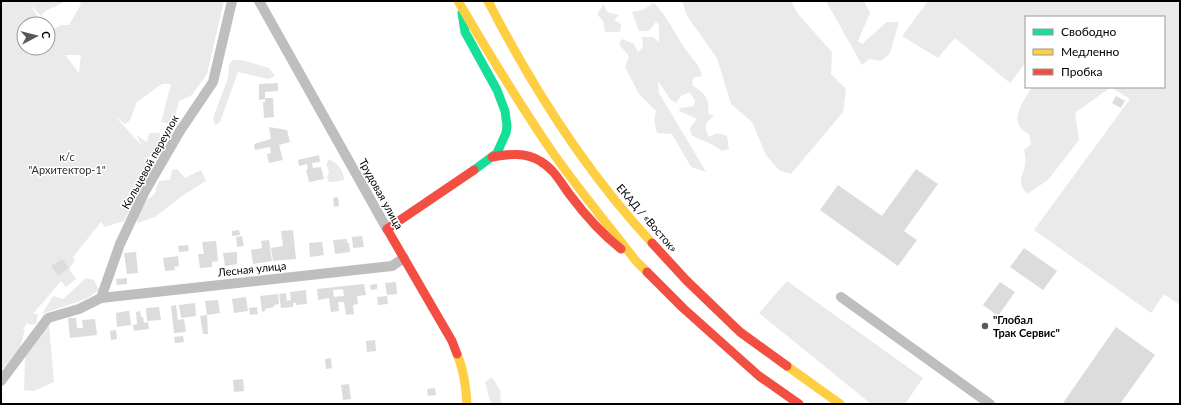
<svg xmlns="http://www.w3.org/2000/svg" width="1181" height="405" viewBox="0 0 1181 405" font-family="Lato,sans-serif">
	<rect width="100%" height="100%" fill="#fff"/>
	<g fill="#eaeaea" fill-rule="evenodd">
		<path d="M1,1h64c-10,8 -16,5 -24,15l-11,-12 12,20h-18v24h24v-16l13,-7h8l12,-21 -3,-3h146l-17,73 -15,21 -13,6 -6,23 -12,-2 10,-38h-9l-25,18 -7,18 -5,4 -10,-8 28,31 -7,-12 11,7 2,-9h11l1,14 -1,3 2,3 -4,9 -8,-4 -2,-3 -1,8 5,6 -28,52 -19,6 -4,-5 -28,35 2,3 -6,9 7,10 -10,8 -5,-6 -28,33h5l-2,10 -7,1 -1,-3 -5,7h2l-5,19 -19,23zM65,55h16l-2,18z"/>
		<path d="M682,1h109l7,13 34,38 -1,22 15,15 -3,23 -52,62 -12,-4 -13,-15 -14,-33 -21,-18 -14,-46 -30,-42z"/>
		<path d="M826,1h38l6,12 -12,28 4,3 25,-22h12l-9,31 -9,8 -12,-2 -7,6z"/>
		<path d="M928,1h252v304l-16,-11 -13,19 -117,-83 96,-131 -19,-12 -36,26 4,27 -31,40 -21,14c-12,-14 -3,-17 -2,-30 1,-5 0,-9 -1,-14l7,-6 -2,-10c-23,-11 -6,-32 3,-47h132v-70h-138v45l-16,21 -55,-45 -17,20 -36,-22z"/>
		<path d="M654,3c13,13 20,29 30,44 6,10 16,17 18,29l-9,2 -1,7c12,8 18,13 16,28l6,3c-10,8 -10,9 -5,21l8,-4 10,3 2,13 -7,2c-9,-8 -21,-10 -31,-16l-1,-7 7,-9 -18,-8 1,-3 14,-2 1,-5 -5,-9 -9,4 -5,7 -5,-3 -13,-19 1,12 47,79 -15,-5 -19,-33 -15,-1 -3,-13 2,-9 -17,-17 -14,-27 4,-11 -10,-12 3,-5 12,5 4,8 5,-5 -1,-10h11l6,5v-16l-3,-5c-5,9 -6,11 -17,10l-7,-19 10,-2z"/>
		<path d="M604,4l3,8 12,3 -5,5 7,4 -1,8h-15l-2,-11 -6,-7z"/>
		<path d="M233,60h9l27,8 6,8 -7,3 -30,-7 -18,50 -5,3 -2,-7 15,-40 1,-13z"/>
		<path d="M329,159c9,5 14,10 15,21l-10,2h-5l-2,-5 2,-6 -3,-6z"/>
		<path d="M177,169l8,9 16,-8 5,11 -24,15 -27,21 -18,6c3,-15 4,-20 17,-28l5,-14 11,-1 2,-10z"/>
		<path d="M86,278l8,2 5,10 -13,9 -44,15 11,-18 10,3z"/>
		<path d="M787,281l136,97 -18,26h-34l-112,-91z"/>
		<path d="M49,326l5,56 -20,9 -10,-1 1,-33 18,-29z"/>
		<path d="M492,377l8,13 1,14h-9l-2,-3 -5,-19z"/>
	</g>
	<g fill="#dcdcdc" fill-rule="evenodd">
		<path d="M278,83v8l-13,1v6h8l1,19 -10,1 -1,-16h2v-3l-6,1v-16z"/>
		<path d="M1116,96l9,5 -4,7 -9,-5z"/>
		<path d="M269,127l18,3 3,12 -11,3 4,15 -14,3 -2,-9 4,-1 -1,-6 -15,3 -1,-6 17,-5z"/>
		<path d="M319,155l1,7 -8,1 1,5 8,-1 3,12 -15,3 -3,-12 2,-1 -1,-5 -8,2 -1,-6z"/>
		<path d="M916,169l22,15 -34,47 13,9 -19,26 -78,-56 18,-25 44,31z"/>
		<path d="M338,197l1,9 -5,1 -1,-9z"/>
		<path d="M239,230l1,5 -8,1v-5z"/>
		<path d="M293,230l3,29 -23,2 -2,-13 12,-2 -2,-15z"/>
		<path d="M242,236l2,10 -7,1 -1,-10z"/>
		<path d="M362,236l2,11 -11,1 -1,-11z"/>
		<path d="M347,239v4h2l1,9 -15,2 -2,-14z"/>
		<path d="M269,240l3,21 -19,3 -2,-14 11,-2 -1,-7z"/>
		<path d="M216,241l2,20 -6,1v5l-12,1 -2,-14h6l-2,-12z"/>
		<path d="M322,242l2,13 -14,2 -1,-14z"/>
		<path d="M188,245l1,6 -10,1 -1,-6z"/>
		<path d="M1024,248l33,23 -14,19 -33,-23z"/>
		<path d="M136,252l2,21 -11,1 -3,-21z"/>
		<path d="M237,252v12l-12,2 -2,-13z"/>
		<path d="M178,256l1,10 -5,1 1,3 -10,1 -2,-13z"/>
		<path d="M62,259l7,9 -11,8 -7,-10z"/>
		<path d="M127,278v6l-10,1 -1,-6z"/>
		<path d="M396,282l1,12 -10,1 -2,-12z"/>
		<path d="M1000,282l15,10 -17,24 -15,-11z"/>
		<path d="M364,284l2,11 -9,1 1,8 -5,1 1,9 -8,1 -2,-13h-6l1,9 -8,1 -2,-14 -11,2 -1,-11zM343,289l1,7 -10,1 -1,-7z"/>
		<path d="M377,284v5l-6,1 -1,-5z"/>
		<path d="M306,290l1,14 -11,1v-2h-3v4l-12,1 -2,-14 7,-1 1,8 4,-1 -1,-8z"/>
		<path d="M278,294l1,10 -5,1v2l-9,2v2l-3,1 -2,-16z"/>
		<path d="M387,296l1,8 -10,1 -1,-8z"/>
		<path d="M246,297l2,14 -14,2 -2,-14z"/>
		<path d="M218,300l2,13 -13,2 -2,-14z"/>
		<path d="M195,303l1,13 -15,2 -2,-13z"/>
		<path d="M176,305l2,15 6,-1 2,13 -12,1 -3,-27z"/>
		<path d="M159,307l2,13 -14,1 -1,-13z"/>
		<path d="M257,307l1,7 -8,1 -1,-7z"/>
		<path d="M127,311h2l2,14 -14,2 -1,-14z"/>
		<path d="M140,311l1,6h2l1,6 4,-1 1,7 -15,2 -1,-6 4,-1 -1,-12z"/>
		<path d="M207,315l1,19h-5l-3,-18z"/>
		<path d="M68,318h8l1,10h6l-1,-8 13,-1 2,16 -27,3z"/>
		<path d="M1116,327l39,28 -35,49h-55l-2,-1z"/>
		<path d="M116,330l1,9 -6,1 -1,-9z"/>
		<path d="M183,336l1,6 -9,1 -1,-6z"/>
		<path d="M375,340l1,11 -9,1 -1,-11z"/>
		<path d="M331,358l1,10 -6,1 -1,-10z"/>
		<path d="M243,379l1,12 -10,1 -1,-12z"/>
		<path d="M349,384l2,15 -8,1 -2,-15z"/>
		<path d="M435,388l1,7 -8,1 -1,-7z"/>
	</g>
	<g fill="none" stroke-linecap="round" stroke-linejoin="round">
		<g stroke="#bebebe" stroke-width="10">
			<path d="M259,1l128,228"/>
			<path d="M841,297l149,107"/>
			<path d="M101,298l291,-32 12,-8"/>
			<path d="M1,381l47,-63 31,-9 22,-11 19,-54 24,-51 36,-62 33,-49 19,-81"/>
		</g>
		<path stroke="#16e098" stroke-width="9" d="M462,13l3,19 32,58 8,21 2,15 -1,7 -9,20 -23,17"/>
		<g stroke="#ffcf43" stroke-width="9">
			<path d="M458,1c30,51 61,103 95,152 26,37 55,72 83,108l11,11"/>
			<path d="M488,1c44,86 98,171 164,242"/>
			<path d="M457,354c7,16 9,33 10,50"/>
			<path d="M787,366l53,38"/>
		</g>
		<g stroke="#f24e42" stroke-width="9">
			<path d="M492,157c16,-3 34,-5 48,4 14,8 21,22 30,34 15,20 32,39 51,54"/>
			<path d="M652,243l34,37 54,52 47,34"/>
			<path d="M647,272l36,36 76,68 40,28"/>
			<path d="M457,354l-5,-13 -65,-112 87,-59"/>
		</g>
	</g>
	<circle fill="#595959" stroke="#fff" stroke-width="1.5" cx="985" cy="326" r="4"/>
	<g text-anchor="middle" stroke-width="3" stroke-linejoin="round" paint-order="stroke">
		<g font-size="11" fill="#2f2f2f" stroke="#fff">
			<text x="67" y="161">к/с<tspan x="67" dy="13">"Архитектор-1"</tspan></text>
		</g>
		<g font-size="11" fill="#000" stroke="#fff">
			<text transform="translate(150 162) rotate(-61)" y="4">Кольцевой переулок</text>
			<text transform="translate(381 194) rotate(61)" y="4">Трудовая улица</text>
			<text transform="translate(647 218) rotate(49)" y="4">ЕКАД / «Восток»</text>
			<text transform="translate(252 269) rotate(-6)" y="4">Лесная улица</text>
		</g>
		<g font-size="11" font-weight="bold" fill="#000" stroke="#fff" text-anchor="start">
			<text x="993" y="324">"Глобал<tspan x="993" dy="13">Трак Сервис"</tspan></text>
		</g>
	</g>
	<rect width="1181" height="405" fill="none" stroke="#000000" stroke-width="4"/>
	<rect x="1025" y="16" width="140" height="72" fill="#ffffff" stroke="#999999"/>
	<rect x="1033" y="29" width="20" height="6" fill="#16e098" stroke="#999999"/>
	<text x="1061" y="36" font-size="12" fill="#000000">Свободно</text>
	<rect x="1033" y="49" width="20" height="6" fill="#ffcf43" stroke="#999999"/>
	<text x="1061" y="56" font-size="12" fill="#000000">Медленно</text>
	<rect x="1033" y="69" width="20" height="6" fill="#f24e42" stroke="#999999"/>
	<text x="1061" y="76" font-size="12" fill="#000000">Пробка</text>
	<g transform="translate(36 36) rotate(83)"><circle r="19" fill="#ffffff" stroke="#999999"/>
	<path d="M0-3L7 15L0 10L-7 15Z" fill="#595959"/>
	<text y="-6" font-size="11" font-weight="bold" text-anchor="middle" fill="#000000">С</text>
	</g>
</svg>
